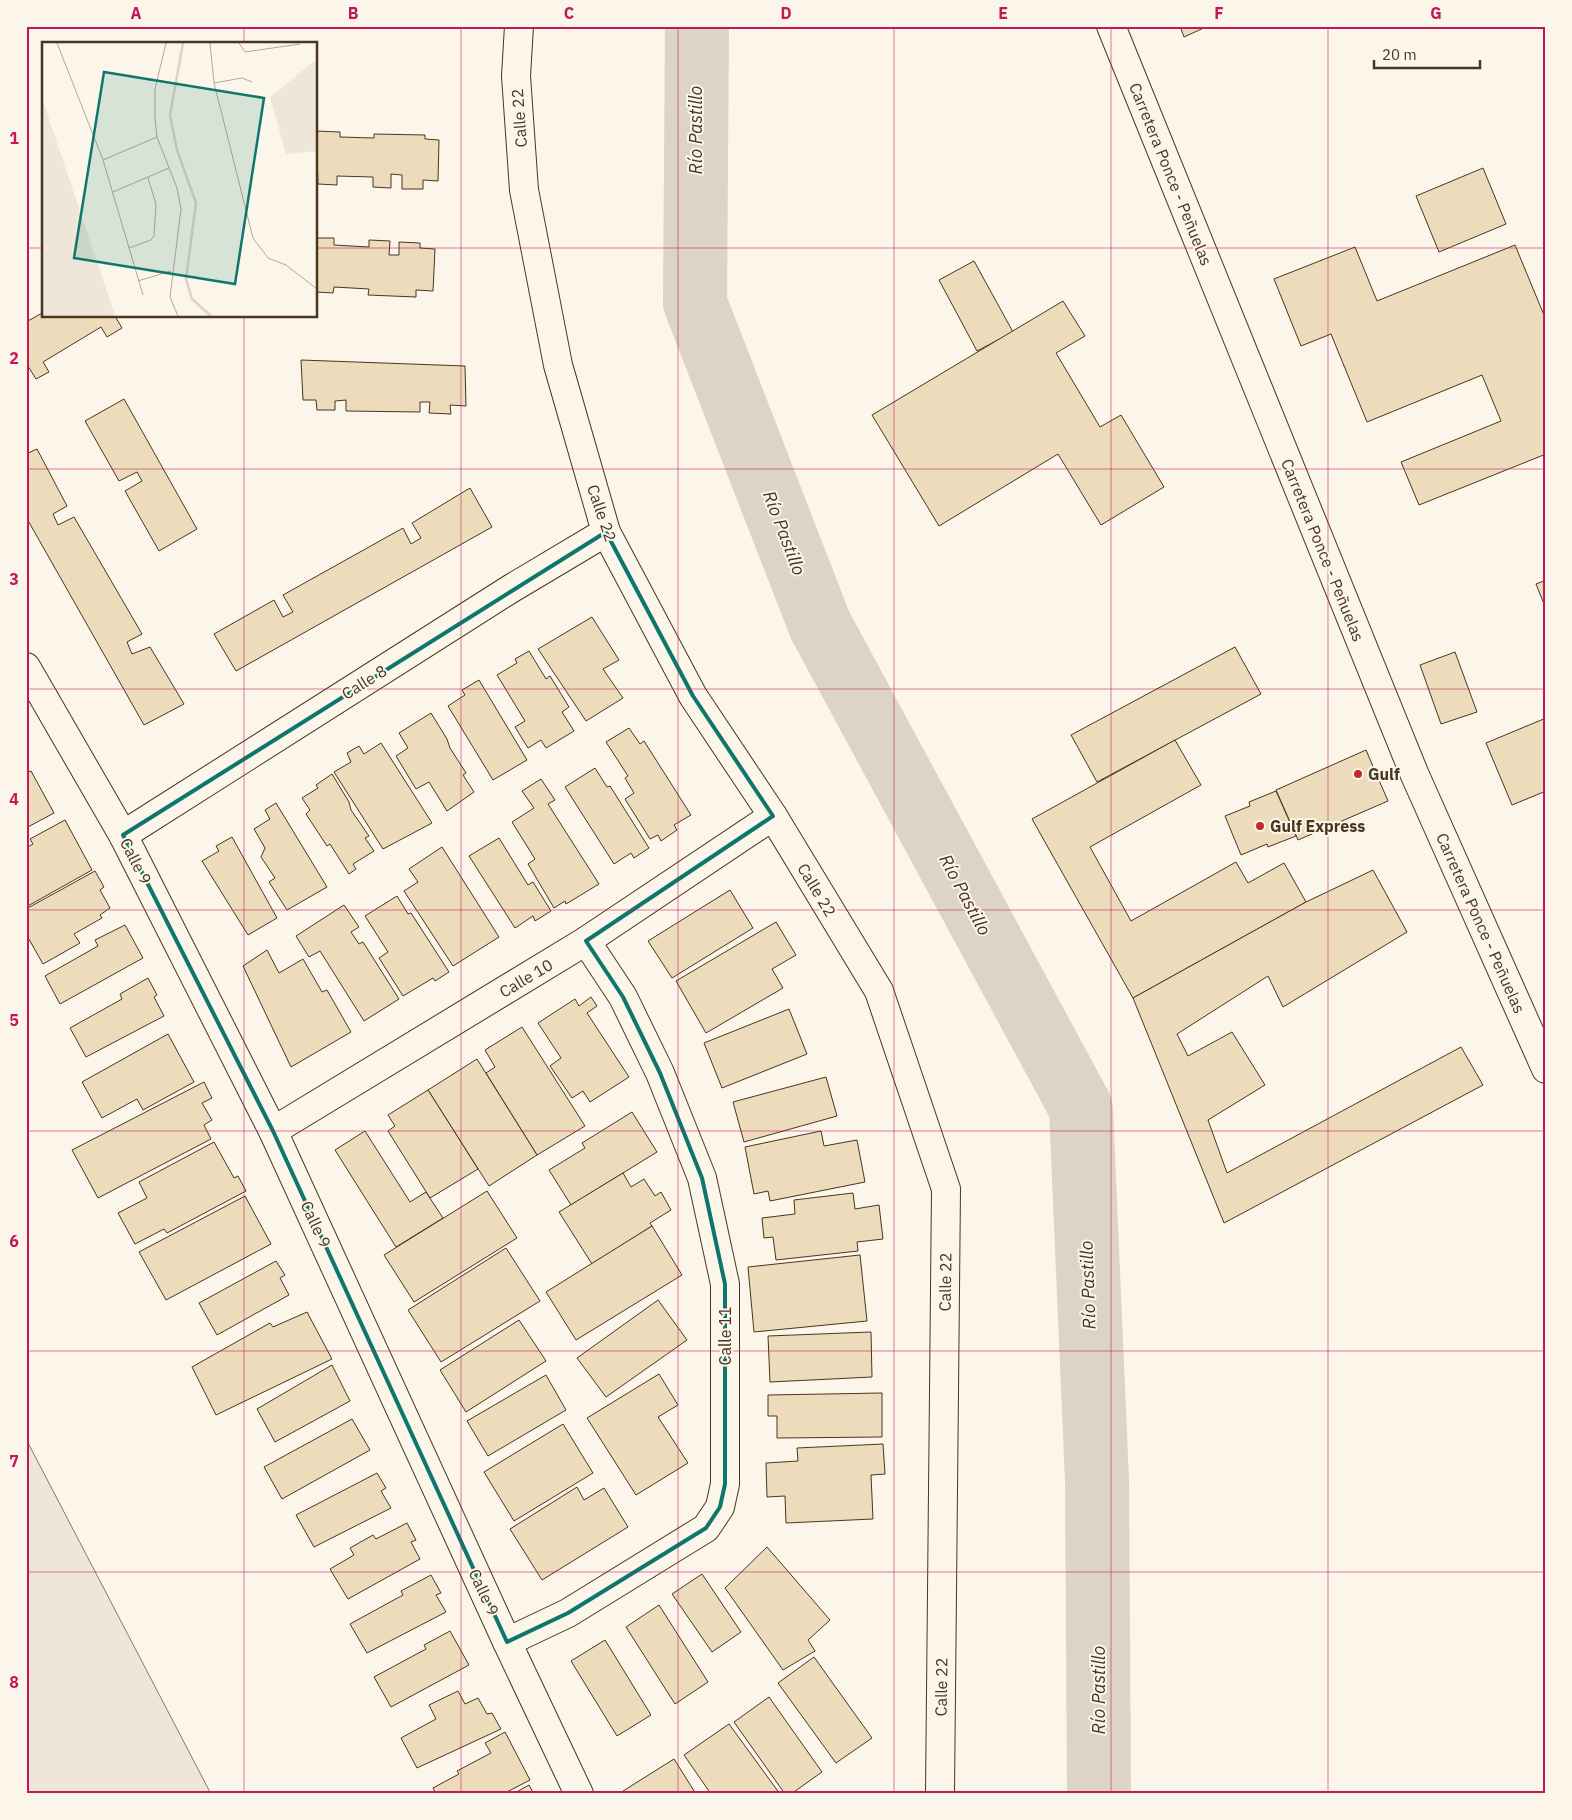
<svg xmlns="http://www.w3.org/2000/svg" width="1572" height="1820" viewBox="0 0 1572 1820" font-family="'IBM Plex Sans',sans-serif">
	<rect width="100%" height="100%" fill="#fbf6e9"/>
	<path fill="#ede6d9" stroke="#887966" d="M26,1439l185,355h-185z"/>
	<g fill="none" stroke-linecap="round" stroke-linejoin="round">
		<path stroke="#dcd4c6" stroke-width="64" d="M697,26l-2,277 125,322 261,483 16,373 2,313"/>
	</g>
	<g fill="#ecdcbc" stroke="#4a3520">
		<path d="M1180,26h28l-24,11z"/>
		<path d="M316,131l24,1v5l34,1v-4l51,1v4l14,1 -1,41 -15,-1v9h-21v-14l-11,-1v14l-18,-1v-10l-36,-1v9l-19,-1z"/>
		<path d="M1483,168l23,56 -67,28 -23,-56z"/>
		<path d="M316,238h18v7l35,2v-7l21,1 -1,14h10v-13l21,1v5l15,1 -2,42 -17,-1v7l-48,-2 1,-6 -35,-2 -1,6 -17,-1z"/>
		<path d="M1515,245l31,75v134l-127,51 -18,-43 100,-41 -19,-46 -115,47 -36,-88 -30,12 -27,-67 81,-32 22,54z"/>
		<path d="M974,261l39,71 -36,19 -38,-71z"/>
		<path d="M1063,301l22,35 -29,17 44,74 21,-12 43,72 -63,38 -43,-71 -119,72 -67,-111z"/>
		<path d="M44,312v4h71l7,12 -15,9 -6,-10 -58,35 6,10 -13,7 -10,-16v-41z"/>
		<path d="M301,360l164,6 1,40 -16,-1 1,9 -22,-1 1,-11h-10v10l-74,-1v-11l-11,1v9h-18l-1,-10h-13z"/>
		<path d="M124,399l73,130 -38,22 -34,-60 17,-10 -5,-9 -18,9 -34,-60z"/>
		<path d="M37,449l30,57 -14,8 5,11 16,-8 68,117 -15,8 5,12 18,-7 34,57 -40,21 -118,-208v-63z"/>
		<path d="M470,488l22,39 -256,144 -22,-37 60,-34 9,17 10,-5 -10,-17 120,-67 8,16 10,-6 -9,-15z"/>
		<path d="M1546,580v29l-10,-25z"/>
		<path d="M592,617l27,43 -16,9 20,29 -37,23 -48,-72z"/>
		<path d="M1235,647l26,47 -164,88 -26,-47z"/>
		<path d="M529,651l17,28 4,-3 19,31 -7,5 12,19 -28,17 -5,-8 -13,8 -13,-21 10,-6 -28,-46 20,-12 -2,-4z"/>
		<path d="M1455,652l22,60 -36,12 -21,-59z"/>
		<path d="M479,680l48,80 -34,20 -45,-74 17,-11 -3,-5z"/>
		<path d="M431,713l16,26 3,9 16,25 -3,2 11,17 -27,19 -18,-29 -13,7 -20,-33 12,-8 -9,-15z"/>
		<path d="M1546,718v73l-34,14 -26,-62z"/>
		<path d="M629,728l11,16 4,-3 47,74 -17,10 3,5 -16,11 -3,-6 -8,4 -25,-40 9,-6 -9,-15 3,-2 -22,-34z"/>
		<path d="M1175,740l26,45 -111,62 41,74 105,-59 12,21 36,-20 22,39 -173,96 -101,-179z"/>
		<path d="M381,743l51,80 -49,26 -49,-77 17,-10 -4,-9 12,-7 5,8z"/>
		<path d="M1366,750l22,51 -90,39 -22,-50z"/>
		<path d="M595,768l12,19 3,-1 39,62 -15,10 -3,-5 -17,11 -49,-77z"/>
		<path d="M31,771l23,42 -28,15v-55z"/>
		<path d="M332,774l17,28 2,8 18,26 -4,2 9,13 -21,13 3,5 -7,5 -19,-30 -3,2 -21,-32 4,-4 -8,-12 16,-10 -2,-3z"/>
		<path d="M541,779l14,21 -7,4 51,80 -33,20 -1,-3 -11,7 -26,-44 7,-5 -23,-37 22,-14 -12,-17z"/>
		<path d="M1276,791l20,45 -28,11 -1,-3 -26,11 -16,-39 25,-10 -1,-4z"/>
		<path d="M276,803l51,84 -40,23 -18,-28 6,-4 -14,-21 4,-9 -11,-19 16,-10 -5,-9z"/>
		<path d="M65,820l27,50 -66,37v-59l7,-4 -3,-5z"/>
		<path d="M232,837l45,81 -29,17 -46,-74 17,-10 -3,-5z"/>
		<path d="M499,838l29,47 5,-3 18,29 -16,10 -2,-5 -18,12 -46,-72z"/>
		<path d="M442,847l57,90 -46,29 -49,-75 14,-9 -9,-13z"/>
		<path d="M1373,870l34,62 -124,75 -15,-31 -91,58 11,22 44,-24 33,53 -57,35 19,53 234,-126 22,38 -259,138 -91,-225 173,-96z"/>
		<path d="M95,871l9,16 -4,3 10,18 -10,7 2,3 -28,16 6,9 -37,21 -17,-30v-25z"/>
		<path d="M730,890l23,38 -81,50 -24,-37z"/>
		<path d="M397,896l11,18 3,-1 38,59 -14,9 -2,-3 -30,18 -24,-38 9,-6 -23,-36z"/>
		<path d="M344,905l15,22 -8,5 8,12 4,-2 36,57 -35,22 -44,-70 -11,6 -13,-21z"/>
		<path d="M776,922l20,33 -24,14 11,19 -77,45 -30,-52z"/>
		<path d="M125,925l18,33 -83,46 -15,-28 53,-30 -3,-6z"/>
		<path d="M267,950l12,23 24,-14 19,33 5,-2 24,42 -60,35 -48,-101z"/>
		<path d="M148,978l9,17 -3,2 10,19 -78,41 -16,-29 52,-29 -2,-5z"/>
		<path d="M591,997l6,9 -10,7 42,64 -39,25 -7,-11 -11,7 -22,-32 11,-8 -23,-35 37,-24 4,7z"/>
		<path d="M789,1009l18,45 -85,34 -18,-45z"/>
		<path d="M522,1027l63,99 -48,29 -51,-82 9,-6 -10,-17z"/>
		<path d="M168,1034l26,48 -51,28 -6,-11 -35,19 -20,-36z"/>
		<path d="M477,1059l60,96 -48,31 -61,-96z"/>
		<path d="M826,1077l11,39 -93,26 -11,-40z"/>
		<path d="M204,1082l8,16 -10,5 10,17 -8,5 7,14 -113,59 -26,-48z"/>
		<path d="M428,1090l50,79 -48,29 -42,-67 7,-5 -7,-11z"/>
		<path d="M632,1112l25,40 -86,53 -22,-35 36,-22 -3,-5z"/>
		<path d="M365,1131l45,71 16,-10 17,26 -47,29 -61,-97z"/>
		<path d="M821,1131l3,15 33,-6 8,42 -95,19 -2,-10 -14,3 -9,-47z"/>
		<path d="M214,1142l20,36 4,-2 8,15 -79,42 -3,-4 -29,15 -17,-31 29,-15 -8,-16z"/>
		<path d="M623,1173l8,14 13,-8 11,17 6,-4 10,18 -21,13 2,3 -60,38 -33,-52z"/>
		<path d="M487,1191l30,47 -103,64 -30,-47z"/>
		<path d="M853,1193l2,16 24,-4 4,34 -26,3 1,9 -82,9 -3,-23 -9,1 -2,-20 33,-4 -1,-14z"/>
		<path d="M245,1196l26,48 -105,56 -27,-48z"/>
		<path d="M652,1226l30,49 -106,65 -30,-48z"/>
		<path d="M506,1248l34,53 -99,61 -33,-52z"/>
		<path d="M860,1255l7,66 -113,11 -6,-65z"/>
		<path d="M276,1261l9,14 -5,3 9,17 -72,40 -18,-32z"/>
		<path d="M658,1300l29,40 -81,57 -29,-39z"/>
		<path d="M307,1312l25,47 -116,56 -24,-48 78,-44 3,4z"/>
		<path d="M519,1320l27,41 -80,51 -26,-42z"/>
		<path d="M871,1332l1,45 -102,5 -2,-46z"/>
		<path d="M332,1365l18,36 -75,41 -18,-33z"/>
		<path d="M659,1374l19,31 -20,12 30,46 -52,32 -49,-77z"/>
		<path d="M546,1375l20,35 -78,46 -21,-35z"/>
		<path d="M882,1393v44l-105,1v-22h-9v-21z"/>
		<path d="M352,1419l18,31 -88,49 -18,-32z"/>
		<path d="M563,1424l30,49 -79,48 -30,-49z"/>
		<path d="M883,1444l2,30 -14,1 2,44 -87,4 -1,-27 -18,1 -1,-34 32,-2 -1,-13z"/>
		<path d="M377,1473l9,15 -5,3 10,17 -77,39 -18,-32z"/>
		<path d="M577,1487l7,13 20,-12 24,39 -86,53 -32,-51z"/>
		<path d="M407,1523l9,17 -5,2 9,17 -72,40 -18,-30 24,-14 -4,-7 23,-13 3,4z"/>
		<path d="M767,1547l63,73 -22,20 7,11 -32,19 -58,-82z"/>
		<path d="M702,1574l39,58 -29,20 -40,-58z"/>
		<path d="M431,1575l10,18 -5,2 10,17 -79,41 -17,-29 53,-29 -2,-4z"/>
		<path d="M659,1605l49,77 -33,22 -49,-77z"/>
		<path d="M450,1631l19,34 -78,42 -17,-30 52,-28 -2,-4z"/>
		<path d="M605,1640l46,75 -34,21 -46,-75z"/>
		<path d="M814,1657l58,81 -36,25 -58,-80z"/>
		<path d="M458,1691l7,13 13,-6 9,16 5,-1 9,16 -84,39 -16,-30 35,-19 -7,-14z"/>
		<path d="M769,1697l53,75 -31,22h-6l-51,-72z"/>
		<path d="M729,1724l51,70h-69l-27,-39z"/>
		<path d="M505,1732l25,48 -27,14h-67l-3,-6 26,-14 -2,-3 34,-18 -6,-10z"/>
		<path d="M674,1759l22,35h-72l-1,-3z"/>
		<path d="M529,1785l5,9h-21z"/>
	</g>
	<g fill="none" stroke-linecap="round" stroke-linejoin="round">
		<g stroke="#4a3520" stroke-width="30">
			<g id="minor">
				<path d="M519,26l-3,50 8,114 34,175 48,167 87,164 80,120 106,175 67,198 -6,605"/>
				<path d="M26,667l97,168 150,296 234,511 72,152"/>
				<path d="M123,835l389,-247 94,-56"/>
				<path d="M273,1131l313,-190 187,-125"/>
				<path d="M507,1642l61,-29 138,-85 14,-21 5,-23v-200l-23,-106 -42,-105 -37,-76 -37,-56"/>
			</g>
		</g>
		<g stroke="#4a3520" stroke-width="30">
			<path id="primary" d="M1111,26l303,747 132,296"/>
		</g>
		<use href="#minor" stroke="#fbf6e9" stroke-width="28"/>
		<use href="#primary" stroke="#fbf6e9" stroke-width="28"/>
	</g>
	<path fill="none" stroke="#0f766e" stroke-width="4" stroke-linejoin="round" d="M606,532l87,164 80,120 -187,125 37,56 37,76 42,105 23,106v200l-5,23 -14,21 -138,85 -61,29 -234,-511 -150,-296z"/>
	<path fill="none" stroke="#c2185b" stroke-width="1" stroke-opacity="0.55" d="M244,26v18M461,26v1768M678,26v1768M894,26v1768M1111,26v1768M1328,26v1768M26,248h18M316,248h1230M244,316v1478M26,469h1520M26,689h1520M26,910h1520M26,1131h1520M26,1351h1520M26,1572h1520"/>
	<g fill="#c62828" stroke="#fbf6e9" stroke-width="2">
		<circle cx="1358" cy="774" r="5"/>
		<circle cx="1260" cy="826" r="5"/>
	</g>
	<g text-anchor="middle" stroke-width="4" stroke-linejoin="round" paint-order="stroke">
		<g font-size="16" fill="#4a3520" stroke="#fbf6e9">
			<text transform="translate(519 118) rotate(-94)" y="6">Calle 22</text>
			<text transform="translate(1171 174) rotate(68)" y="6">Carretera Ponce - Peñuelas</text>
			<text transform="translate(602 513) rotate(71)" y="6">Calle 22</text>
			<text transform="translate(1323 550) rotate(68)" y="6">Carretera Ponce - Peñuelas</text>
			<text transform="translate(364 682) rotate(-32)" y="6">Calle 8</text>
			<text transform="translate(136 861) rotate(63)" y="6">Calle 9</text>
			<text transform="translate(817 890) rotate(59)" y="6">Calle 22</text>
			<text transform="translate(1481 923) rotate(66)" y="6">Carretera Ponce - Peñuelas</text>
			<text transform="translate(526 978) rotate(-31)" y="6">Calle 10</text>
			<text transform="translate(316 1224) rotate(65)" y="6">Calle 9</text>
			<text transform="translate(945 1282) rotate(-89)" y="6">Calle 22</text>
			<text transform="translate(725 1336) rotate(-90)" y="6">Calle 11</text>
			<text transform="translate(484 1592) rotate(65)" y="6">Calle 9</text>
			<text transform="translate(941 1687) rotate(-89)" y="6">Calle 22</text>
		</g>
		<g font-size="16" font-weight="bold" fill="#4a3520" stroke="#fbf6e9" text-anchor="start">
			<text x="1368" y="780">Gulf</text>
			<text x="1270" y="832">Gulf Express</text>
		</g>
		<g font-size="18" font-style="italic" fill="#4a3520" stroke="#fbf6e9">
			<text transform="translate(696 130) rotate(-90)" y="6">Río Pastillo</text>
			<text transform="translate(784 533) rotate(69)" y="6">Río Pastillo</text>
			<text transform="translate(965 895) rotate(62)" y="6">Río Pastillo</text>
			<text transform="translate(1088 1285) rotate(-92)" y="6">Río Pastillo</text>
			<text transform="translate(1099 1690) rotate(-90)" y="6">Río Pastillo</text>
		</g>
	</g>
	<g transform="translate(42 42)">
		<rect width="275" height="275" fill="#fbf6e9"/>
		<path d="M275,17v92l-31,3 -16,-57zM0,56l73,218h-73z" fill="#ede6d9"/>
		<path fill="none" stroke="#dcd4c6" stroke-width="2.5" d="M141,1l-13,72 7,35 19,53 -10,76 6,20 19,17"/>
		<path fill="none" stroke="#b4a999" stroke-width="1" d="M15,1l46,117 40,135M124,1l-11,46v30l2,18 20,51 4,21 -11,88 8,19M168,1l4,40 39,155 15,20 18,7 31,24M197,1l6,9 55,-8M172,41l28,-5 10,4M61,118l54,-23M71,150l56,-24M87,206l22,-8 3,-4 2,-32 -8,-26M96,239l33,-10"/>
		<path fill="#0f766e" fill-opacity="0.15" stroke="#0f766e" stroke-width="2.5" d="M62,30l160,26 -29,186 -161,-26z"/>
		<rect width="275" height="275" fill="none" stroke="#4a3520" stroke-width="2.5"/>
	</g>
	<rect width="1572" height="1820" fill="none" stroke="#fbf6e9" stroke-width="55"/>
	<path d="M1374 60v8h106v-8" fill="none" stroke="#4a3520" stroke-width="2.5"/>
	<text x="1382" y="60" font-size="15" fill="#4a3520" stroke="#fbf6e9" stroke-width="4" paint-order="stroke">20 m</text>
	<rect x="28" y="28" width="1516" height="1764" fill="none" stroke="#c2185b" stroke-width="2"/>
	<g font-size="16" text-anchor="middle" font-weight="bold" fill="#c2185b">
		<text x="136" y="19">A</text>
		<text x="353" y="19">B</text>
		<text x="569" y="19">C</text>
		<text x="786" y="19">D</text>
		<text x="1003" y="19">E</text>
		<text x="1219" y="19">F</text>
		<text x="1436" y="19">G</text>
		<text x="14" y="144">1</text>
		<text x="14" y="364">2</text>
		<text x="14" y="585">3</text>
		<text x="14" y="805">4</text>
		<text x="14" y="1026">5</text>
		<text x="14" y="1247">6</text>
		<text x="14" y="1467">7</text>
		<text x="14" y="1688">8</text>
	</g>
</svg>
